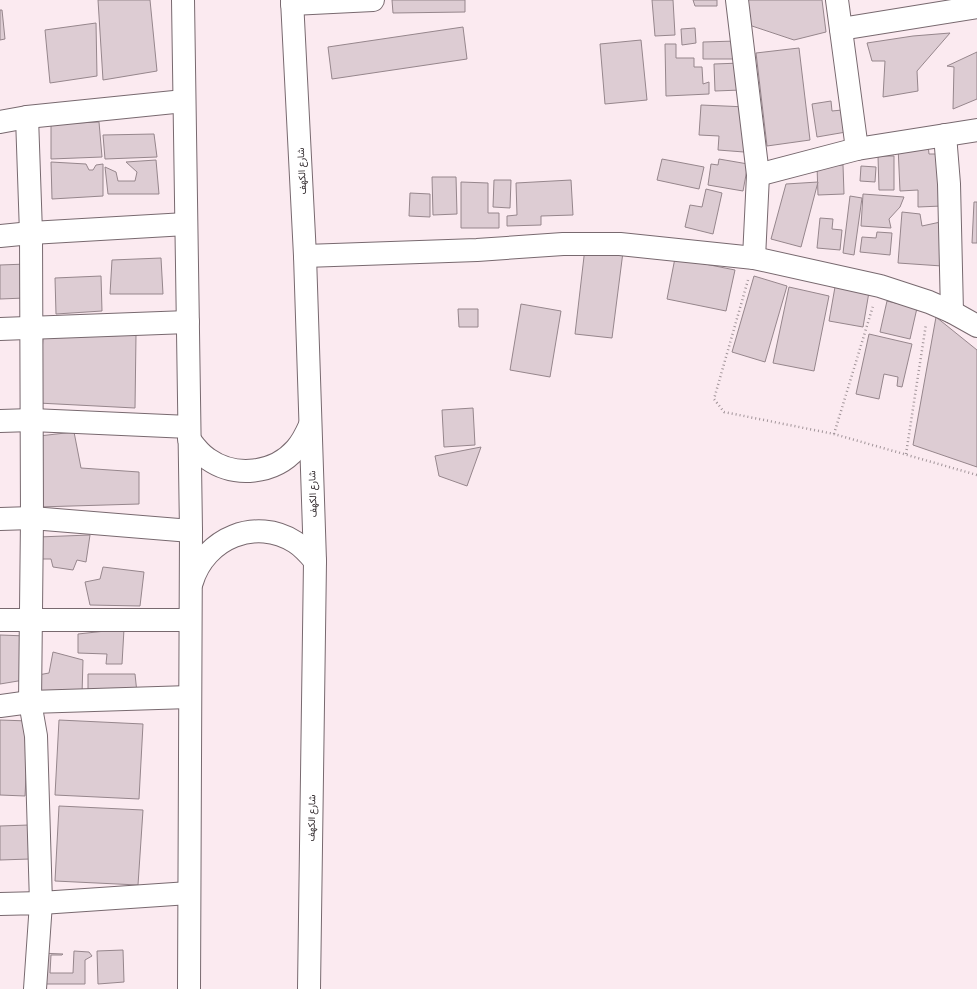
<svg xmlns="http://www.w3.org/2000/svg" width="977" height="989" viewBox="0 0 977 989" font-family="'PT Sans Narrow',Vazirmatn,sans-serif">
	<rect width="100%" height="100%" fill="#fbeaf0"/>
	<g fill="#ddccd3" stroke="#96868c">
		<path d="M98,0h52l7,71 -54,9z"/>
		<path d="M392,0h73v12l-72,1z"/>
		<path d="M652,0h21l2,35 -20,1z"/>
		<path d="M693,0h24v6h-22z"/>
		<path d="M746,0h76l4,32 -32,8 -45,-15z"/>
		<path d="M0,10h2l3,29 -5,1z"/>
		<path d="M96,23l1,53 -47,7 -5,-53z"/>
		<path d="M463,27l4,32 -135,20 -4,-32z"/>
		<path d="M695,28l1,15 -14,2 -1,-16z"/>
		<path d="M950,33l-33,38 1,20 -35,6 2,-36h-13l-5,-18 46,-7z"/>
		<path d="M641,40l6,60 -42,4 -5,-60z"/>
		<path d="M736,41l1,18h-34v-17z"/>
		<path d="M665,44h11v14h18v9h8l1,17 6,-2v12l-43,2z"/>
		<path d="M799,48l11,92 -43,6 -11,-93z"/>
		<path d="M977,52v47l-24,10 1,-42 -7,-1z"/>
		<path d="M741,63v27l-26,1 -1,-27z"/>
		<path d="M831,101l1,10 10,-1 4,22 -29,5 -5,-33z"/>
		<path d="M701,105l46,2 -3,45 -26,-2 1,-14 -20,-1z"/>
		<path d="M99,122l3,35 -51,2v-35z"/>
		<path d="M154,134l3,23 -52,2 -2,-24z"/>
		<path d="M928,145l1,9h12l1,52 -24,1v-17l-18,1 -2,-45z"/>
		<path d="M878,156h16v34h-15z"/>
		<path d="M662,159l42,8 -5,22 -42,-9z"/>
		<path d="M719,159l29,5 -5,27 -35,-6 3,-21 7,1z"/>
		<path d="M156,160l3,34h-51l-3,-27 11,5 2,9h17l2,-9 -11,-10z"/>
		<path d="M51,162l35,2 3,6h4l3,-5 7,-1v32l-51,3z"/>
		<path d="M843,165l1,29 -26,1 -1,-29z"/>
		<path d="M861,166l15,1 -1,15 -15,-1z"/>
		<path d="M432,177h24l1,37 -24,1z"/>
		<path d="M494,180h17l-1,28 -17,-1z"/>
		<path d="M571,180l2,35 -32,1v9l-34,1v-10l10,-1 -1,-32z"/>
		<path d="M461,182l27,1v30h11v15h-38z"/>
		<path d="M818,182l-17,65 -30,-8 15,-55z"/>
		<path d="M706,189l16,4 -9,41 -28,-7 5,-22 12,2z"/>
		<path d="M410,193l20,1v23l-21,-1z"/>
		<path d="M863,194l41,3 -4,10 -11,12 2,9 -30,-2z"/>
		<path d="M850,196l12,2 -8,57 -11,-2z"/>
		<path d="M974,202h3v41h-5z"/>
		<path d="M902,212l18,2 2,12 23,-5 -3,45 -44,-3z"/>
		<path d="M820,218l13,1 -1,10 10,1 -2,20 -23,-2z"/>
		<path d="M877,232l15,1 -2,22 -30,-3 2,-15 14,1z"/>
		<path d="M585,248l38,4 -11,86 -37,-4z"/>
		<path d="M161,258l2,36h-53l2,-34z"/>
		<path d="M675,258l60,12 -9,41 -59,-12z"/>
		<path d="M27,264l-2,34 -25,1v-34z"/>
		<path d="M101,276l1,35 -46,3 -1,-36z"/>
		<path d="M754,276l33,10 -22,76 -33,-10z"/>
		<path d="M789,287l40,9 -15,75 -41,-8z"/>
		<path d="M835,287l34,5 -6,35 -34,-6z"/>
		<path d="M887,301l30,7 -7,31 -30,-7z"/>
		<path d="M521,304l40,7 -11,66 -40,-7z"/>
		<path d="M458,309h20v18h-19z"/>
		<path d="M936,317l41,33v117l-64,-22z"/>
		<path d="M869,334l43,10 -10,43 -5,-1 1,-9 -14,-3 -5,25 -23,-5z"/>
		<path d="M136,335l-1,73 -97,-5 5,-65z"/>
		<path d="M473,408l2,37 -31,2 -2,-37z"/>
		<path d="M74,432l7,36 58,4v32l-101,3 1,-71z"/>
		<path d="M481,447l-14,39 -28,-10 -4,-20z"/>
		<path d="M90,535l-4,27 -9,-2 -4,10 -20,-3 -2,-8h-14l1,-22z"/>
		<path d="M103,567l41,5 -4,34 -50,-1 -5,-23 15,-3z"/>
		<path d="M124,629l-2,35h-16l1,-10 -29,-1v-19z"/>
		<path d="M0,635l27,1 -3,44 -24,4z"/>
		<path d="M53,652l30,8 -1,35 -45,1 1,-21 11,-2z"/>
		<path d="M88,674h47l2,19h-49z"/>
		<path d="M0,720l29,1 -4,75 -25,-1z"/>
		<path d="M59,720l84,4 -4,75 -84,-4z"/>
		<path d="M59,806l84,4 -5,75 -83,-4z"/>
		<path d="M29,825l1,34 -30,1v-34z"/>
		<path d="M123,950l1,32 -26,2 -1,-33z"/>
		<path d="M74,951l15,1 3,4 -7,4v24h-46v-31l24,1 -1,1h-11l-1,18h23z"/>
	</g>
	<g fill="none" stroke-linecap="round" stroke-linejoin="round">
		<g stroke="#78696f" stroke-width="24">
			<g id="minor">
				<path d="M737,0l21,175 -4,83"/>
				<path d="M837,0l20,149"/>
				<path d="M292,4l81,-4"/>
				<path d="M841,29l136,-22"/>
				<path d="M27,117l4,116 1,285 -2,184 6,34 5,167 148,-10"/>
				<path d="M0,122l27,-5 157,-16"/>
				<path d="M945,135l4,49 3,128"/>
				<path d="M758,175l99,-26 120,-19"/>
				<path d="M0,236l31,-3 155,-9"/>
				<path d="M305,256l172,-6 86,-6h57l134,14 126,28 49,16 23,10 25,14"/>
				<path d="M0,329l188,-7"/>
				<path d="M0,421l32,-1 157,7"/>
				<path d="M0,519l32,-1 159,13"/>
				<path d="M0,620h190"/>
				<path d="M0,706l30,-4 160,-5"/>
				<path d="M0,904l41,-1 -6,86"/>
			</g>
		</g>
		<g stroke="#78696f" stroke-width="24">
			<g id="major">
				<path d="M183,0l8,531 -2,458"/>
				<path d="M292,0l13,256 10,305 -6,428"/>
				<path d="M189,439c6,8 11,15 19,20 27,19 66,15 88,-10 6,-7 10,-15 14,-24"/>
				<path d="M192,582c13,-44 64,-65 103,-40 8,5 14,12 20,19"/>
			</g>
		</g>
		<g stroke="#a19499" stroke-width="2.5" stroke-dasharray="1 3" stroke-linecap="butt">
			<path d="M748,280l-34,119 10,13 110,22 143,41"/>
			<path d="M834,434l39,-128"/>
			<path d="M906,454l20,-130"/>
		</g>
		<use href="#minor" stroke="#fff" stroke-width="22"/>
		<use href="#major" stroke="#fff" stroke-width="22"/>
	</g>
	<g text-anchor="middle" stroke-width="3" stroke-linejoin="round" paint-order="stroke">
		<g font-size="10" fill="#332c2f" stroke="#fff">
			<text transform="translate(301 171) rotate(-93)" y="4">شارع الكهف</text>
			<text transform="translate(312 494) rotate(-92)" y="4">شارع الكهف</text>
			<text transform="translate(311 818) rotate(-89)" y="4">شارع الكهف</text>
		</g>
	</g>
</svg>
